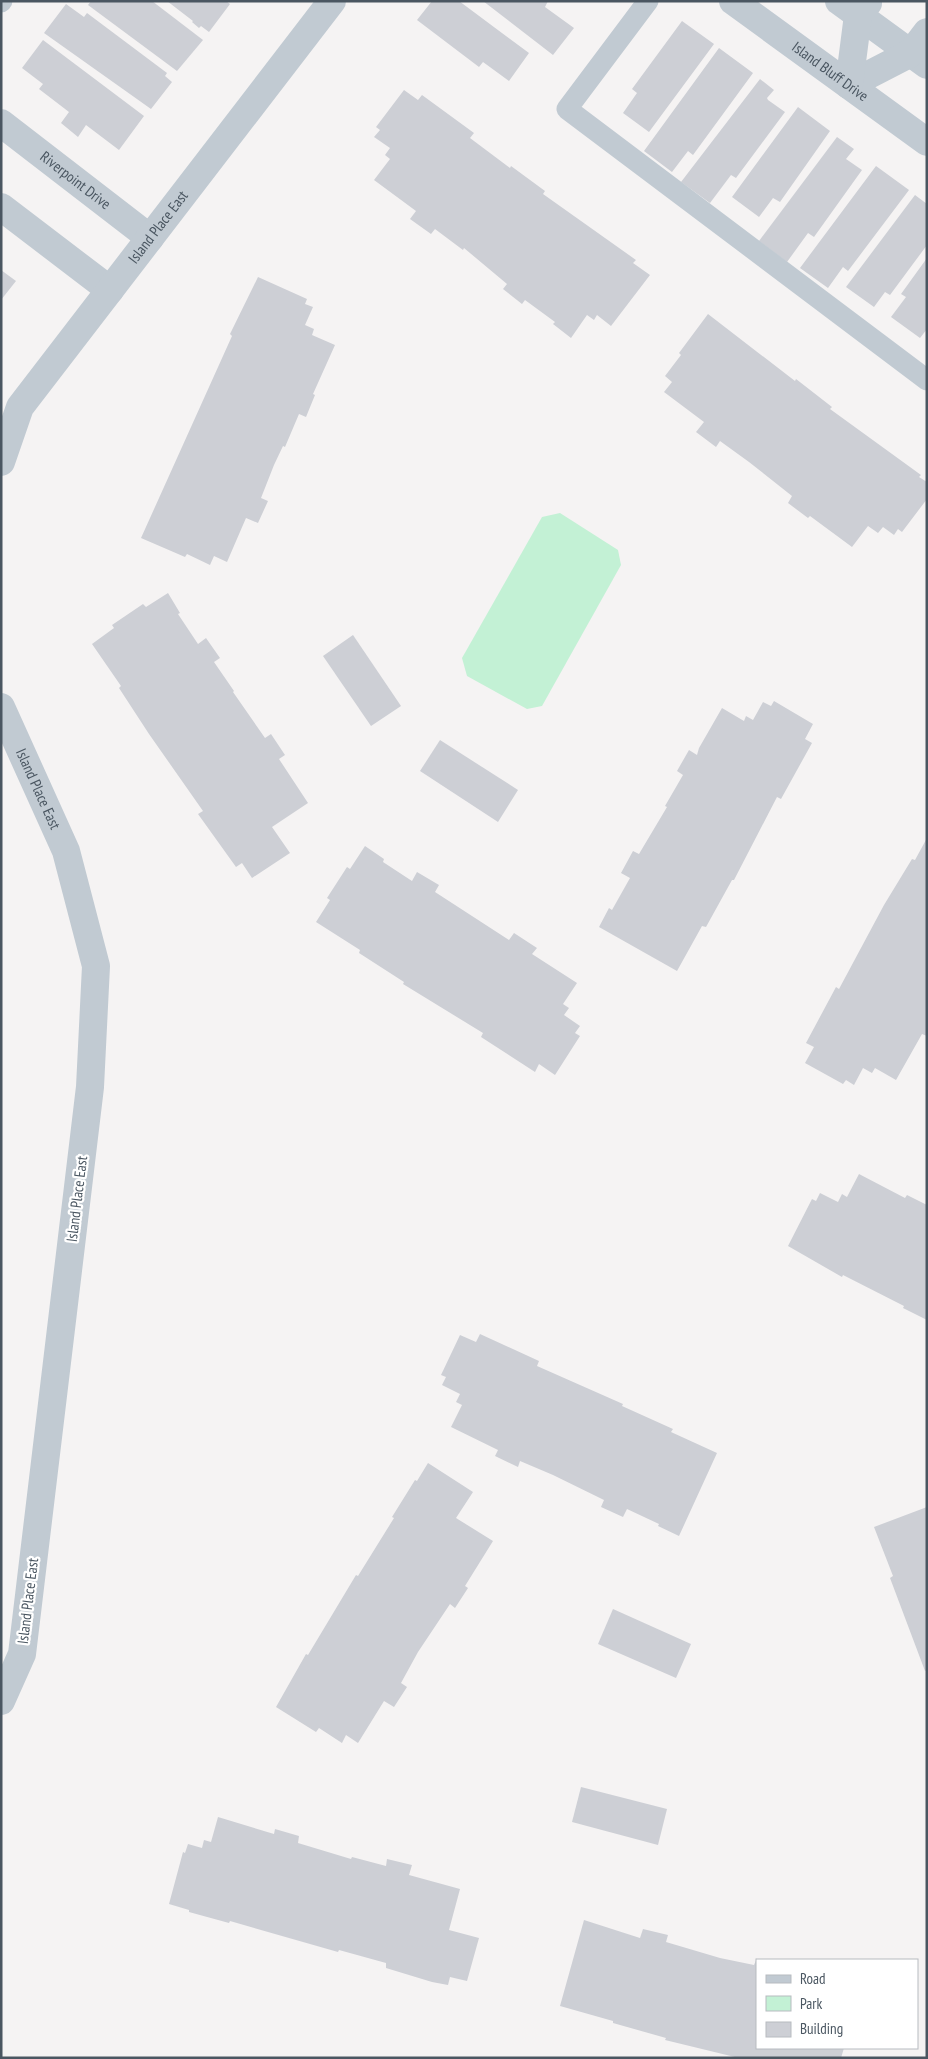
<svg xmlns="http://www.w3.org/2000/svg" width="928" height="2059" viewBox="0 0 928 2059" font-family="'PT Sans Narrow',sans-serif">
	<rect width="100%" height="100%" fill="#f5f3f3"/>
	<path fill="#c3f1d5" d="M560,513l58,37 3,15 -79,141 -15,3 -60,-33 -5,-18 80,-141z"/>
	<g fill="#cdcfd5">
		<path d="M91,1h61l51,39 -26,31 -89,-66z"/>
		<path d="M167,1h59l4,3 -21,28 -8,-6 -2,2 -7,-6 1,-1z"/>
		<path d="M432,1h27l70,52 -20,28 -26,-19 -4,5 -62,-47z"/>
		<path d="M483,1h65l-3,6 29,21 -21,27z"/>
		<path d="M66,4l18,13 3,-4 80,60 -2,3 7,6 -21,27 -107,-76z"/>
		<path d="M682,21l32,23 -65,88 -26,-19 14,-20 -5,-4z"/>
		<path d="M43,40l101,76 -25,34 -33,-25 -8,12 -17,-14 8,-11 -30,-23 4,-5 -21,-16z"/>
		<path d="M719,48l34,25 -60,82 -5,-4 -16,21 -28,-21z"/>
		<path d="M760,79l14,11 -7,8 1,2 17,12 -49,66 -5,-3 -21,28 -29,-21z"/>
		<path d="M404,90l14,10 4,-5 52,38 -4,5 40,30 1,-2 34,25 -2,3 93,66 -3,3 17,12 -39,51 -14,-11 -3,5 -7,-5 -16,23 -18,-14 2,-2 -30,-22 -3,4 -19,-15 4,-5 -43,-36 -1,2 -28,-21 -4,5 -21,-15 6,-8 -42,-31 16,-21 -5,-4 5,-7 -16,-11 6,-7 -4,-3z"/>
		<path d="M798,107l32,24 -50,71 -7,-4 -14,19 -27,-20z"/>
		<path d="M837,137l17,12 -8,10 16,11 -48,67 -6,-4 -21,29 -28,-21z"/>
		<path d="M876,166l33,24 -61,81 -5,-4 -15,21 -28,-20z"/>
		<path d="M915,195l12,9v41l-37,50 -5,-3 -11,15 -28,-20z"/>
		<path d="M927,258v71l-7,9 -29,-21 15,-20 -5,-3z"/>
		<path d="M1,270l15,11 -15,19z"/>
		<path d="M258,277l49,22 -2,5 8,3 -8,18 9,4 -2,6 23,10 -22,49 2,1 -9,22 -7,-3 -14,33 -2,-1 -9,19 -13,33 7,3 -10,22 -12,-5 -19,44 -13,-6 -4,9 -23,-11 -2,3 -44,-19 91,-202 -2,-2z"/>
		<path d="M708,314l87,67 1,-2 36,28 -2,2 91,66 -2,2 8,5v17l-25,33 -4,-3 -4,6 -11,-8 -5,6 -10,-7 -16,21 -42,-31 -2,2 -20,-15 4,-7 -43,-34 -29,-21 -4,6 -20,-15 8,-10 -40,-30 8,-10 -7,-6 16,-21 -2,-2z"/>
		<path d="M168,593l12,20 -2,1 20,30 8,-6 14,20 -6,4 20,29 -1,1 32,46 6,-4 14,21 -6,4 29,44 -36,24 18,26 -38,25 -10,-15 -6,4 -38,-53 5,-3 -54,-77 -30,-46 2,-2 -29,-42 22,-16 -2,-3 31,-21 3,3z"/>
		<path d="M353,635l48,71 -30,20 -48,-70z"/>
		<path d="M774,701l39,23 -8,15 7,4 -31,56 -4,-2 -43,83h-2l-26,47 -4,-1 -25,45 -78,-44 10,-19 3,2 18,-32 -9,-5 12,-22 6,3 28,-47 -2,-1 18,-31 -6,-4 12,-21 8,5 2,-7 23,-40 22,13 2,-5 7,4 10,-18 8,4z"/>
		<path d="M440,740l78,50 -20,32 -78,-51z"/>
		<path d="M927,838v198l-5,-2 -26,46 -21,-12 -3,5 -9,-5 -9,17 -8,-5 -3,4 -38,-21 9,-16 -8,-4 30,-56 3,2 45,-84 28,-46 3,1z"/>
		<path d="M365,846l19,13 -1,3 29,19 5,-9 22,13 -4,7 74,48 5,-7 23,15 -5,6 45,29 -14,21 6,4 -5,7 16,11 -5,7 5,3 -25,39 -16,-11 -4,8 -54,-35 2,-4 -80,-49 1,-2 -45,-29 1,-3 -44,-28 14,-22 -3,-2 20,-31 3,2z"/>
		<path d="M859,1174l46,24 2,-3 20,10v115l-24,-12 1,-2 -61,-31 -1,2 -54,-31 24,-47 4,2 4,-8 18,9 4,-8 5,3z"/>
		<path d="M480,1334l59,27 -2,5 86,38 -1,2 51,23 -2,3 46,21 -38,83 -21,-10 1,-2 -32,-15 -4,8 -22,-10 3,-7 -51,-25 -33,-14 -2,6 -23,-11 3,-6 -47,-23 11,-22 -6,-3 4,-8 -18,-9 4,-8 -5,-2 19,-40 16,7z"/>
		<path d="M428,1463l45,29 -17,26 37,23 -28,45 3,2 -13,20 -5,-4 -32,48 -17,31 6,4 -13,20 -10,-6 -26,42 -12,-8 -4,8 -23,-15 -3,4 -40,-25 30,-53 2,1 48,-80 2,1 36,-58 -2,-1 23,-37 2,1z"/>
		<path d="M927,1507v163l-2,1 -35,-93 3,-2 -19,-49z"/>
		<path d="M613,1609l78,35 -15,34 -78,-34z"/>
		<path d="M581,1787l86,22 -9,36 -86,-23z"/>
		<path d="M218,1817l56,17 1,-5 24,7 -1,7 53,16 1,-2 34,9 1,-7 25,6 -3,10 51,14 -11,41 30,8 -12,43 -17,-4 -2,8 -16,-3 -46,-14v-5l-47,-13 -1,2 -108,-31 -1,2 -40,-11v-2l-20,-6 14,-52 2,1 3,-9 14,4 2,-8 7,2z"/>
		<path d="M584,1920l56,18 3,-9 25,6 -2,7 54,16 34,7 3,-7v90h87l-3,10h-102l-74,-18 1,-2 -53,-15v-2l-53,-15z"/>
	</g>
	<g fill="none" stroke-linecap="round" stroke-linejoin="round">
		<g stroke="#c1cad2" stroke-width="21">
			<path d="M648,1l-81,108 360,271"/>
			<path d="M1,2l1,-1"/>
		</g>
		<g stroke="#c1cad2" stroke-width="28">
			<path id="s1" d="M733,1l194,141"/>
			<path d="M839,1l88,64"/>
			<path d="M849,85l62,-32 16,-21"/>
			<path d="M849,85l9,-70 10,-12"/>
			<path id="s2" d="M1,123l149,115"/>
			<path d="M1,207l109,83"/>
		</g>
		<g stroke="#c1cad2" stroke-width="28">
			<path id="s3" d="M1,462l19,-55 312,-406"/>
			<path id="s4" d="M1,707l65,144 30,115 -6,121 -68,567 -21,47"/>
		</g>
	</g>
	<g text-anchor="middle" stroke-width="4.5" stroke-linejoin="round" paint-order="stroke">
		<g font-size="15" fill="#4a5661" stroke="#fff">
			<text dy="5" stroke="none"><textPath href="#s1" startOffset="120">Island Bluff Drive</textPath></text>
			<text dy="5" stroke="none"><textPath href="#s2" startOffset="94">Riverpoint Drive</textPath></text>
			<text dy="5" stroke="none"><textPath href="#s3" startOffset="285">Island Place East</textPath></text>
			<text dy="5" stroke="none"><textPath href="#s4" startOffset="90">Island Place East</textPath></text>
			<text transform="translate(77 1199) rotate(-83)" y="5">Island Place East</text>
			<text transform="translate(28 1601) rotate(-83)" y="5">Island Place East</text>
		</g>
	</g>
	<rect width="928" height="2059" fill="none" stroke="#4a5661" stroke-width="5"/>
	<rect x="756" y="1959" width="162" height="90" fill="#ffffff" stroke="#b7bbc0"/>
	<rect x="766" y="1975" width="25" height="8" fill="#c1cad2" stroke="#b7bbc0"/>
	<text x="800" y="1984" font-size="15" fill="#4a5661">Road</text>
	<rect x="766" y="1996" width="25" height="15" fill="#c3f1d5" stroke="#b7bbc0"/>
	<text x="800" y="2009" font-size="15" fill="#4a5661">Park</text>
	<rect x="766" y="2022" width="25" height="15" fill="#cdcfd5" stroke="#b7bbc0"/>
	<text x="800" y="2034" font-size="15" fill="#4a5661">Building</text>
</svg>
